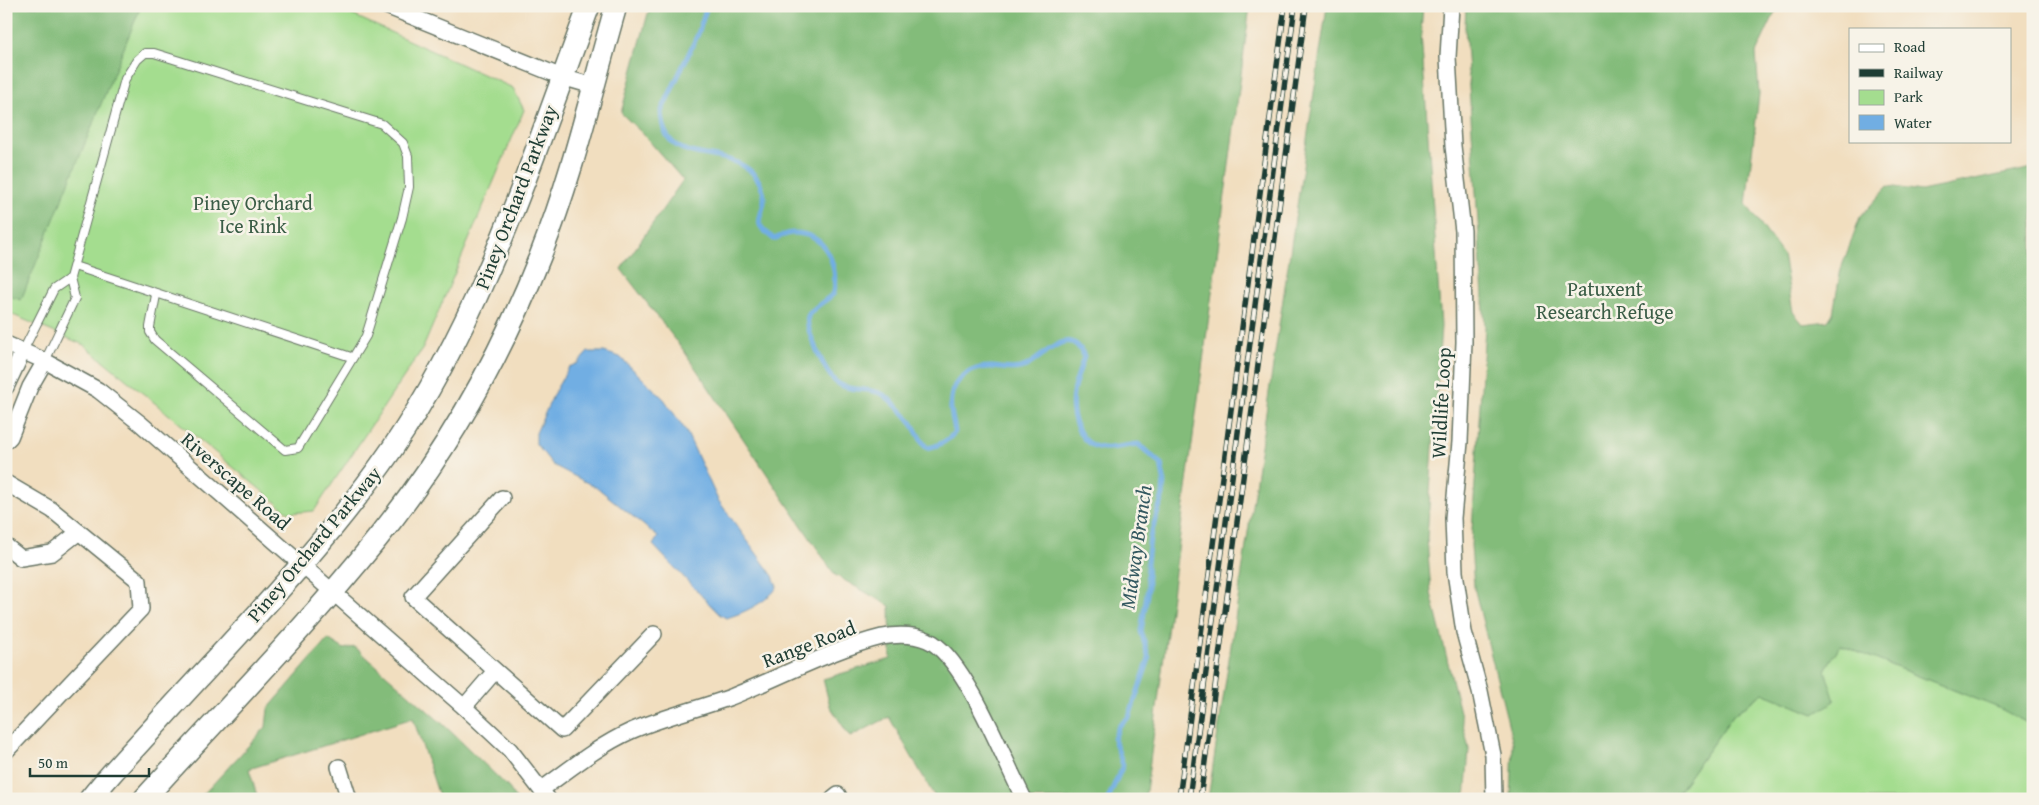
<svg xmlns="http://www.w3.org/2000/svg" width="2039" height="805" viewBox="0 0 2039 805" font-family="'Gentium Book Plus',serif">
	<rect width="100%" height="100%" fill="#f7f3e8"/>
	<filter id="ink" filterUnits="userSpaceOnUse"><feTurbulence type="fractalNoise" baseFrequency=".02" numOctaves="2"/><feDisplacementMap in="SourceGraphic" scale="10" xChannelSelector="R" yChannelSelector="G"/><feConvolveMatrix kernelMatrix="1 2 1 2 8 2 1 2 1" color-interpolation-filters="sRGB"/></filter>
	<filter id="wash" filterUnits="userSpaceOnUse"><feTurbulence type="fractalNoise" baseFrequency=".0096" numOctaves="4" result="noise"/><feDisplacementMap in="SourceGraphic" scale="20" xChannelSelector="R" yChannelSelector="G"/><feGaussianBlur stdDeviation="1.12" result="paint"/><feColorMatrix in="noise" values="0 0 0 0 0 0 0 0 0 0 0 0 0 0 0 0 0 1.4 0 .05"/><feComposite in="paint" operator="in"/></filter>
	<g filter="url(#wash)">
		<rect width="100%" height="100%" fill="#f1debf"/>
		<g fill="#a4dd8f" stroke="#628d62">
			<path d="M6,6h327l180,82 11,22 -101,238 -109,163 -25,2 -205,-168 -78,-33z"/>
			<path d="M1840,645l159,63 34,18v73h-360l61,-85 29,-21 51,21 11,-44z"/>
		</g>
		<g fill="#83bc7a" stroke="#517c57">
			<path d="M6,6h135l-120,294 -15,-5z"/>
			<path d="M650,6h600l-105,793h-209l-47,-82 -39,20 -20,-31 -7,-27 68,-20 -1,-53 -55,-31 -151,-224 -63,-82 62,-89 -40,-46 -22,-21z"/>
			<path d="M1327,6h96l-2,27 20,293 -14,212 4,55 38,156 -4,50h-257z"/>
			<path d="M1466,6h312l-22,47 3,41 -13,110 37,51 10,57 10,12 25,-3 5,-8 8,-44 19,-52 28,-31 33,5 112,-23v558l-34,-18 -159,-63 -15,25 10,31 -21,13 -51,-21 -29,21 -61,85h-162l2,-56 -39,-156 -3,-42 14,-218 -20,-300z"/>
			<path d="M328,639l16,10 11,-2 90,79 64,62 7,11h-76l-27,-81 -164,51 9,30h-59l67,-72 2,-18z"/>
		</g>
		<path fill="#71aee3" stroke="#48768c" d="M588,352h16l16,5 44,42 22,32 32,69 55,76 4,11c-8,14 -35,27 -51,31l-7,-4 -66,-69 5,-8 -59,-48 -46,-24 -17,-21v-11l19,-42 14,-24 9,-4z"/>
		<g fill="none" stroke-linecap="round" stroke-linejoin="round">
			<path stroke="#71aee3" stroke-width="5" d="M707,6l-9,28 -37,78c3,56 55,33 87,57 11,8 19,24 15,37 -1,7 -5,12 -3,19 2,5 9,10 14,14 5,-2 13,-6 19,-6 34,0 45,32 41,60 -6,7 -23,15 -26,23 -4,13 18,57 28,66 14,11 34,4 48,13 8,6 21,19 27,27 6,9 9,19 16,26 12,-2 21,-7 28,-16 -1,-11 -6,-22 -4,-34 2,-20 22,-32 41,-31 12,1 24,4 34,-1 18,-9 44,-44 58,-10 -3,12 -9,25 -11,37 -3,22 5,53 30,55 9,1 25,-3 35,-4l23,20 3,15 -1,16 -13,42 -3,26 1,25 -7,43 8,28 -20,58 -10,9 -5,13 9,26 -15,34"/>
		</g>
	</g>
	<g filter="url(#ink)">
		<g fill="none" stroke-linecap="round" stroke-linejoin="round">
			<g stroke="#687565" stroke-width="10">
				<g id="lane">
					<path d="M74,266l277,91"/>
					<path d="M70,278l55,-199 12,-19 8,-7h9l228,71 21,19 5,13 1,31 -7,31 -36,118 -68,112 -13,2 -130,-110 -5,-8v-5l6,-32"/>
					<path d="M23,351l31,-62 16,-11 5,20 -30,63"/>
				</g>
			</g>
			<g stroke="#687565" stroke-width="18">
				<g id="street">
					<path d="M386,6l176,71 31,9"/>
					<path d="M1451,6l-3,51 5,89 10,85 1,111 -4,100 -7,76 2,54 9,60 16,59 13,64 1,44"/>
					<path d="M6,344l39,17 53,29 43,34 323,283 46,43 38,49"/>
					<path d="M6,387l17,-36"/>
					<path d="M6,441l4,-4 20,-50 15,-26"/>
					<path d="M6,483l46,27 87,71 2,28 -135,142"/>
					<path d="M502,498l-89,99 149,133 92,-96"/>
					<path d="M6,546l15,12 31,-5 27,-21"/>
					<path d="M464,707l31,-36"/>
					<path d="M339,767l10,32"/>
					<path d="M542,789c28,-20 56,-43 89,-58 32,-14 67,-22 100,-34 47,-19 102,-48 151,-60 16,-3 37,-3 51,6 35,23 71,117 91,156"/>
					<path d="M833,799l5,-4 2,4"/>
				</g>
			</g>
			<g stroke="#687565" stroke-width="24">
				<g id="secondary">
					<path d="M90,799c23,-29 49,-55 73,-82 79,-87 162,-171 229,-268 92,-135 140,-291 197,-443"/>
					<path d="M144,799c78,-86 160,-169 233,-260 68,-84 124,-183 164,-285 32,-80 51,-165 75,-248"/>
				</g>
			</g>
			<use href="#lane" stroke="#fff" stroke-width="8"/>
			<use href="#street" stroke="#fff" stroke-width="15"/>
			<use href="#secondary" stroke="#fff" stroke-width="21"/>
			<g stroke="#1f3d34" stroke-width="5.5">
				<g id="rail">
					<path d="M1179,799l106,-793"/>
					<path d="M1189,799l106,-793"/>
					<path d="M1200,799l106,-793"/>
				</g>
			</g>
			<use href="#rail" stroke="#f7f3e8" stroke-width="4" stroke-dasharray="11" stroke-linecap="butt"/>
		</g>
	</g>
	<g text-anchor="middle" stroke-width="5" stroke-linejoin="round" paint-order="stroke">
		<g font-size="20" fill="#1f3d34" stroke="#f7f3e8">
			<text transform="translate(516 197) rotate(-69)" y="7">Piney Orchard Parkway</text>
			<text transform="translate(1441 403) rotate(-87)" y="7">Wildlife Loop</text>
			<text transform="translate(236 481) rotate(41)" y="7">Riverscape Road</text>
			<text transform="translate(314 544) rotate(-50)" y="7">Piney Orchard Parkway</text>
			<text transform="translate(809 644) rotate(-21)" y="7">Range Road</text>
		</g>
		<g font-size="20" fill="#3a5d46" stroke="#f7f3e8">
			<text x="253" y="210">Piney Orchard<tspan x="253" dy="23">Ice Rink</tspan></text>
			<text x="1605" y="296">Patuxent<tspan x="1605" dy="23">Research Refuge</tspan></text>
		</g>
		<g font-size="21" font-style="italic" fill="#345960" stroke="#f7f3e8">
			<text transform="translate(1136 547) rotate(-82)" y="7">Midway Branch</text>
		</g>
	</g>
	<rect width="2039" height="805" fill="none" stroke="#f7f3e8" stroke-width="25"/>
	<rect x="1849" y="28" width="162" height="115" fill="#f7f3e8" stroke="#a1aaa0"/>
	<rect x="1859" y="44" width="25" height="8" fill="#ffffff" stroke="#a1aaa0"/>
	<text x="1894" y="52" font-size="15" fill="#1f3d34">Road</text>
	<rect x="1859" y="69" width="25" height="8" fill="#1f3d34" stroke="#a1aaa0"/>
	<text x="1894" y="78" font-size="15" fill="#1f3d34">Railway</text>
	<rect x="1859" y="90" width="25" height="15" fill="#a4dd8f" stroke="#a1aaa0"/>
	<text x="1894" y="102" font-size="15" fill="#1f3d34">Park</text>
	<rect x="1859" y="115" width="25" height="15" fill="#71aee3" stroke="#a1aaa0"/>
	<text x="1894" y="128" font-size="15" fill="#1f3d34">Water</text>
	<path d="M30 768v8h119v-8" fill="none" stroke="#1f3d34" stroke-width="2.5"/>
	<text x="38" y="768" font-size="15" fill="#1f3d34" stroke="#f7f3e8" stroke-width="4" paint-order="stroke">50 m</text>
</svg>
